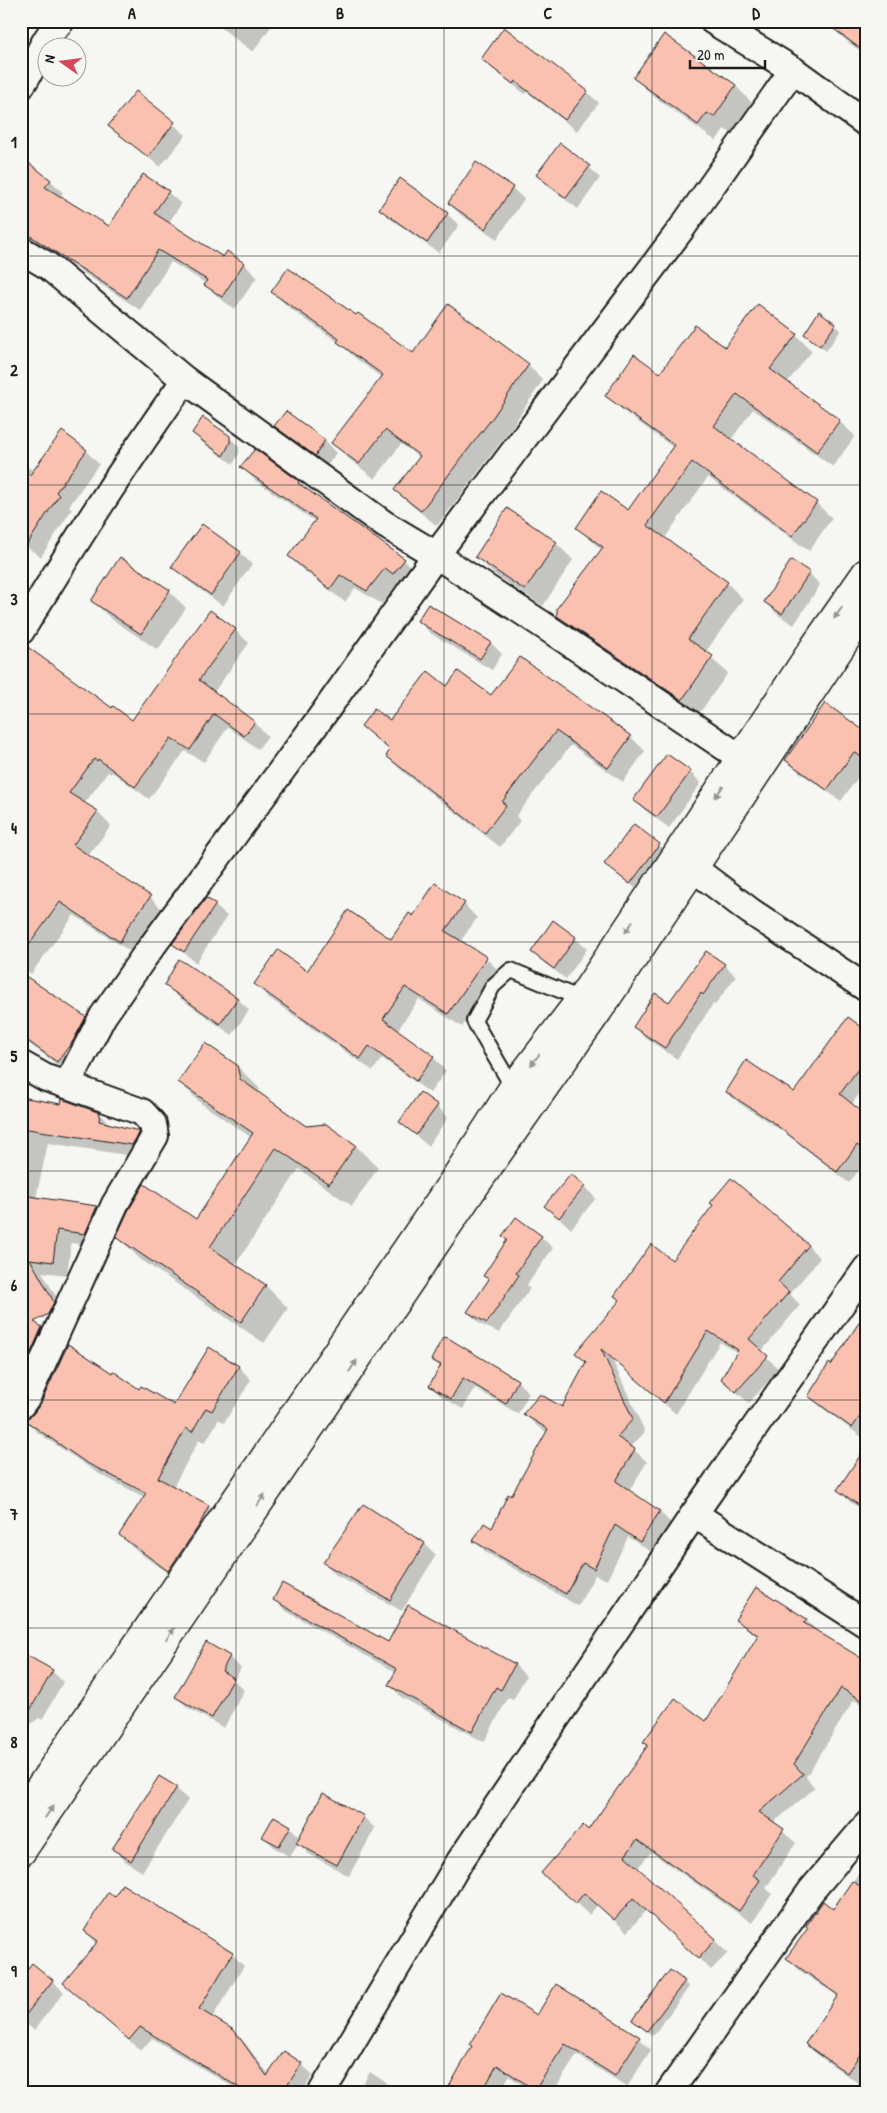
<svg xmlns="http://www.w3.org/2000/svg" width="887" height="2113" viewBox="0 0 887 2113" font-family="'Patrick Hand',sans-serif">
	<rect width="100%" height="100%" fill="#f6f6f2"/>
	<filter id="ink" filterUnits="userSpaceOnUse"><feTurbulence type="fractalNoise" baseFrequency=".02" numOctaves="2"/><feDisplacementMap in="SourceGraphic" scale="10" xChannelSelector="R" yChannelSelector="G"/><feConvolveMatrix kernelMatrix="1 2 1 2 8 2 1 2 1" color-interpolation-filters="sRGB"/></filter>
	<g filter="url(#ink)">
		<g fill="#0003">
			<path d="M212,21h63l-22,31z"/>
			<path d="M866,21v34l-17,-12 -14,-14z"/>
			<path d="M665,36l71,50 17,18 -22,29 -7,-4 -8,12 -64,-46 -17,-17z"/>
			<path d="M482,59l105,33 12,11 -22,28 -50,-39 -2,2 -31,-24z"/>
			<path d="M865,87l1,1v17l-8,-8z"/>
			<path d="M136,93l50,42 -26,32 -50,-41z"/>
			<path d="M21,158l29,22 13,13 -3,4 49,30 59,-35 13,12 -13,20 56,34 3,-6 17,12 13,13 -22,32 -16,-11 -12,-14 -36,-22 -31,48 -119,-78z"/>
			<path d="M589,167l11,11 -22,31 -29,-22 -11,-12z"/>
			<path d="M512,188l12,11 -27,40 -36,-24 -12,-12z"/>
			<path d="M381,208l66,6 12,11 -20,28 -47,-33z"/>
			<path d="M273,292l140,63 115,10 15,15 -35,53 -71,93 -26,-21 -15,-15 24,-32 -19,-14 -26,35 -27,-21 -15,-15 49,-65 -28,-21 -13,-13 -53,-37z"/>
			<path d="M835,325l6,5 -15,21 -21,-17z"/>
			<path d="M796,335l16,16 -25,32 52,38 16,15 -22,31 -80,-58 -22,31 85,63 16,15 -23,33 -101,-74 -44,62 63,44 16,16 -38,54 23,20 -30,42 -124,-84 -16,-16 44,-65 -25,-22 51,-16 46,-64 -51,-37 -16,-15 119,-48z"/>
			<path d="M286,413l39,28 11,12 -9,13 -40,-29 -11,-11z"/>
			<path d="M193,433l36,4 10,10v7l-6,10 -30,-21z"/>
			<path d="M86,451l13,13 -30,42 3,3 -31,48 -20,-14v-80l13,8z"/>
			<path d="M242,467l56,15 8,8 98,70 14,14 -11,13 -8,-6 -17,23 -27,-16 -10,14 -42,-32 -14,-14 27,-34 -60,-41z"/>
			<path d="M556,543l17,17 -30,46 -49,-32 -17,-17z"/>
			<path d="M240,553l12,11 -29,42 -39,-28 -12,-11z"/>
			<path d="M809,573l11,12 -26,40 -17,-11 -12,-12z"/>
			<path d="M169,591l17,17 -28,42 -48,-32 -17,-17z"/>
			<path d="M428,605l63,38 11,11 -10,16 -62,-37 -11,-12z"/>
			<path d="M235,630l14,13 -35,49 40,31 14,13 -10,13 -30,-22 -24,35 -19,-11 -36,48 -37,-27 -1,2 -3,-2 -24,32 13,8 14,14 -23,30 62,41 13,13 -29,44 -60,-39 -43,59 -10,-7v-185l91,-72 20,12z"/>
			<path d="M447,687l44,9 140,41 14,14 -22,31 -52,-37 -55,71 4,5 -20,26 -98,-76 -15,-15 4,-5 -29,-25 28,-4z"/>
			<path d="M866,733v33l-25,35 -42,-29 -12,-13z"/>
			<path d="M690,772l11,11 -32,45 -23,-17 -12,-11z"/>
			<path d="M659,845l12,11 -29,38 -36,-30z"/>
			<path d="M207,899l20,17 -31,47 -22,-19z"/>
			<path d="M464,904l13,14 -17,24 26,16 14,14 -38,55 -43,-28 -22,32 36,26 13,14 -16,22 -48,-35 -9,13 -104,-73 -14,-14 53,-12 83,-31 22,-24z"/>
			<path d="M575,938l12,11 -21,30 -22,-16 -12,-11z"/>
			<path d="M707,953l17,12 12,11 -21,29 -2,-1 -36,55 -31,-21 -11,-11 35,-24z"/>
			<path d="M179,961l59,38 11,11 -17,25 -55,-39 -12,-11z"/>
			<path d="M21,1013l64,5 12,11 -28,44 -48,-35z"/>
			<path d="M866,1032v53l-15,20 15,12v44l-17,22 -65,-51 -45,-29 -11,-12 66,3z"/>
			<path d="M237,1066l22,22 2,7 45,33 20,-2 30,20 22,22 -26,38 -53,-37 -64,96 31,21 22,22 -24,35 -124,-84 -22,-22 78,-17 56,-82 -50,-34 -23,-22z"/>
			<path d="M21,1098l79,16 11,11 27,7 14,14 -6,12 -98,-15 -12,55 61,10 13,13 -11,26 -28,-4 -4,32 -25,-3 15,26 -22,6 -14,-14z"/>
			<path d="M437,1106l11,12 -20,28 -28,-24z"/>
			<path d="M584,1187l12,11 -25,31 -25,-23z"/>
			<path d="M541,1237l12,11 -26,37 3,3 -31,45 -19,-9 -12,-12 22,-32 -5,-5z"/>
			<path d="M808,1246l12,12 -30,36 10,11 -39,47 18,17 -30,34 -14,-12 3,-38 -18,-11 -44,72 -65,-57 34,75 -14,15 16,15 -18,29 31,21 12,12 -19,29 -25,-16 -21,43 -12,-5 -17,31 -91,-53 -12,-12 17,-11 56,-97 -11,-7 -12,-12 37,-6 59,-107 -5,-5 57,-35z"/>
			<path d="M866,1314v121l-3,3 -42,-31 -12,-12 23,-29z"/>
			<path d="M23,1316l24,18 -12,27 -14,-9v-33z"/>
			<path d="M447,1339l70,42 12,12 -11,21 -43,-26 -12,21 -21,-12 -12,-11 11,-18 -9,-9z"/>
			<path d="M210,1349l29,18 12,13 -27,43 -5,-4 -14,24 -6,-3 -26,47 36,19 12,13 -40,64 -48,-35 -13,-13 24,-38 -45,-23 -62,-42 -12,-12 114,-29 35,16z"/>
			<path d="M866,1454v58l-16,-10 -11,-12z"/>
			<path d="M363,1505l62,39 11,11 -34,56 -66,-36 -11,-12z"/>
			<path d="M275,1600l113,44 127,21 11,11 -13,24 -5,-2 -24,44 -83,-45 -11,-12 7,-12 -111,-62z"/>
			<path d="M737,1620h69l14,14 46,28v45l-12,-7 -48,77 9,11 -42,35 23,20 -30,45 6,6 -20,29 -101,-71 -14,17 91,84 -17,17 -64,-60 -20,22 -29,-27 -9,10 -46,-42 45,-41 61,-86 -4,-4 61,-19 52,-85z"/>
			<path d="M21,1656l31,15 11,11 -21,38 -3,-2 -18,13z"/>
			<path d="M229,1657l12,11 -7,12 10,10 -20,38 -36,-20 -11,-11z"/>
			<path d="M159,1777l17,11 12,12 -46,72 -17,-11 -11,-12z"/>
			<path d="M363,1817l12,11 -26,48 -40,-22 -11,-11 -8,14 -15,-9 -12,-12 27,-9 10,10z"/>
			<path d="M865,1864l1,228h-13l5,-9 -40,-28 -12,-11 33,-47 -40,-27 -11,-12 46,-48z"/>
			<path d="M123,1886l109,68 12,12 -32,52 21,13 12,12 24,32 32,-11 12,11 -11,17h-61l-89,-54 -11,13 -77,-68 33,-40 -12,-12 30,-33z"/>
			<path d="M52,1981l12,11 -30,38 -13,-10z"/>
			<path d="M684,1982l5,5 -36,49 -14,-11z"/>
			<path d="M557,1986l82,52 12,12 -24,37 -50,-32 -24,37h-20l-24,-16 -9,16h-53l90,-76z"/>
			<path d="M370,2072l30,20h-42z"/>
		</g>
		<g fill="#fac1b0" stroke="#1c1c1c">
			<path d="M823,21h43v32z"/>
			<path d="M504,27l84,64 -23,29 -50,-39 -2,3 -32,-25z"/>
			<path d="M664,34l72,51 -22,32 -7,-4 -9,12 -65,-47z"/>
			<path d="M136,91l39,31 -27,35 -40,-31z"/>
			<path d="M560,143l30,23 -24,32 -30,-23z"/>
			<path d="M21,157l30,23 -6,7 64,39 34,-52 26,17 -15,22 69,44 4,-6 17,12 -22,34 -18,-12 3,-5 -49,-30 -31,48 -106,-68z"/>
			<path d="M476,162l37,25 -28,42 -37,-26z"/>
			<path d="M400,178l48,35 -21,30 -48,-34z"/>
			<path d="M288,268l68,47 2,-2 55,40 35,-49 81,60 -36,53 -72,94 -27,-21 26,-34 -35,-26 -26,34 -28,-21 52,-68 -46,-33 2,-3 -68,-47z"/>
			<path d="M758,304l39,30 -27,35 70,51 -23,32 -80,-58 -23,32 103,76 -25,34 -100,-74 -45,63 81,57 -40,57 25,17 -31,44 -119,-80 -6,-4v-8l46,-61 -27,-19 25,-37 27,19 46,-65 -69,-49 29,-42 26,19 35,-48 30,22z"/>
			<path d="M819,311l17,13 -16,22 -16,-12z"/>
			<path d="M286,411l39,29 -10,16 -41,-30z"/>
			<path d="M203,417l27,19v7l-7,13 -31,-23z"/>
			<path d="M62,431l25,19 -31,42 3,3 -38,59v-84l9,5z"/>
			<path d="M255,449l44,32 -1,2 107,76 -12,15 -8,-6 -18,23 -27,-16 -10,14 -42,-33 28,-37 -76,-52z"/>
			<path d="M507,508l50,34 -32,48 -50,-33z"/>
			<path d="M202,524l39,28 -30,43 -40,-28z"/>
			<path d="M120,557l50,33 -29,44 -50,-33z"/>
			<path d="M791,560l19,12 -28,42 -18,-12z"/>
			<path d="M428,604l63,38 -11,17 -63,-38z"/>
			<path d="M210,610l26,19 -37,51 56,42 -11,14 -30,-22 -24,36 -19,-12 -36,49 -37,-28 -1,2 -3,-2 -25,34 29,18 -25,34 78,51 -22,29 -9,17 -60,-40 -39,54v-310l4,-1 87,63 1,-2 19,14z"/>
			<path d="M520,657l111,79 -23,32 -52,-37 -54,71 4,3 -21,28 -99,-77 4,-6 -29,-24 13,-17 16,11 38,-49 19,15 11,-15 33,24z"/>
			<path d="M825,703l41,29v28l-12,-8 -27,38 -42,-30z"/>
			<path d="M667,754l24,17 -34,46 -24,-17z"/>
			<path d="M634,824l26,20 -30,40 -26,-20z"/>
			<path d="M435,883l30,20 -20,28 42,26 -39,57 -43,-27 -22,32 51,37 -18,25 -47,-35 -9,13 -106,-75 24,-34 29,21 41,-61 43,29 18,-26 4,3z"/>
			<path d="M206,898l10,6 -32,48 -12,-8z"/>
			<path d="M553,920l23,17 -22,32 -23,-17z"/>
			<path d="M706,951l19,13 -22,31 -2,-2 -36,55 -32,-21 22,-34 14,9z"/>
			<path d="M179,959l59,39 -18,26 -56,-39z"/>
			<path d="M21,973l65,44 -13,24 -16,21 -36,-26z"/>
			<path d="M848,1017l18,13v28l-26,36 26,21v37l-9,-7 -20,27 -66,-51 -45,-29 20,-32 48,32z"/>
			<path d="M205,1043l32,22 3,14 66,47 20,-2 30,21 -27,39 -53,-36 -66,99 56,38 -25,37 -125,-85 12,-26 16,-27 52,35 57,-86 -75,-51z"/>
			<path d="M420,1092l18,13 -22,30 -17,-13z"/>
			<path d="M21,1097l40,7 1,-5 38,14 -1,8 40,10v2l-7,12 -111,-17z"/>
			<path d="M571,1174l14,12 -26,32 -15,-12z"/>
			<path d="M731,1178l78,67 -31,37 11,10 -40,47 19,17 -32,36 -15,-13 17,-29 -30,-19 -44,72 -63,-54 32,70 -16,18 18,12 -19,32 44,30 -20,31 -25,-17 -21,44 -11,-6 -17,31 -93,-53 11,-18 8,5 16,-34 3,2 37,-67 -25,-15 17,-20 22,13 24,-45 -11,-9 45,-53 -6,-4 37,-52 21,16 41,-55 -3,-2z"/>
			<path d="M21,1195l76,11 -12,28 -28,-4 -4,32 -23,-3 24,43 -6,12 -14,8 8,5 -13,30 -8,-5z"/>
			<path d="M516,1217l26,19 -26,37 3,2 -32,48 -20,-11 22,-33 -6,-3 24,-36 -5,-4z"/>
			<path d="M866,1312v96l-14,20 -44,-32 21,-33 2,2z"/>
			<path d="M443,1337l5,1 70,42 -12,24 -43,-26 -12,21 -22,-13 12,-21 -10,-5z"/>
			<path d="M68,1344l44,29 1,-2 26,18 2,-3 33,19 35,-58 30,19 -27,45 -6,-3 -14,24 -6,-4 -28,50 51,27 -9,19 -32,47 -49,-36 27,-42 -61,-31 -62,-43 10,-5 8,-11z"/>
			<path d="M866,1447v63l-29,-20z"/>
			<path d="M363,1504l62,39 -35,57 -67,-37z"/>
			<path d="M282,1583l106,59 20,-37 107,59 -14,26 -5,-3 -24,45 -84,-47 9,-16 -124,-69z"/>
			<path d="M756,1587l51,32 -3,4 62,38v42l-25,-15 -47,76 9,10 -44,38 25,17 -31,46 7,5 -21,31 -102,-71 -12,16 91,83 -18,20 -65,-61 -19,22 -30,-27 -8,10 -35,-30 42,-48 5,5 60,-85 -5,-3 32,-44 31,23 52,-86 -23,-15z"/>
			<path d="M206,1642l24,14 -8,15 12,7 -22,40 -37,-21z"/>
			<path d="M21,1652l32,18 -32,56z"/>
			<path d="M159,1776l18,11 -46,74 -19,-12z"/>
			<path d="M323,1793l41,23 -27,49 -41,-22z"/>
			<path d="M274,1816l17,10 -12,20 -17,-9z"/>
			<path d="M852,1881l14,9v156l-19,27 -42,-29 33,-49 -52,-37 22,-30 -2,-2 17,-25 10,8z"/>
			<path d="M122,1884l111,69 -34,56 35,21 33,46 17,-25 18,12 -19,29h-37l-106,-65 -11,13 -66,-57 35,-42 -14,-10 24,-39 7,4z"/>
			<path d="M32,1963l21,17 -32,41v-44z"/>
			<path d="M670,1970l15,11 -38,50 -15,-11z"/>
			<path d="M556,1984l84,53 -25,39 -50,-32 -30,46 -38,-25 -15,27h-36l26,-46 -2,-1 31,-52 36,22z"/>
		</g>
		<g fill="none" stroke-linecap="round" stroke-linejoin="round">
			<g stroke="#1c1c1c" stroke-width="18">
				<path id="service" d="M513,1088l-39,-67 19,-35 18,-16 70,29"/>
			</g>
			<g stroke="#1c1c1c" stroke-width="30">
				<g id="minor">
					<path d="M713,21l80,49 73,53"/>
					<path d="M21,86c15,-22 20,-45 40,-65"/>
					<path d="M21,250l27,16 137,114 199,144 52,31 107,70 198,133"/>
					<path d="M21,631c52,-86 106,-170 164,-251"/>
					<path d="M693,868l57,43 116,77"/>
					<path d="M21,1064l25,14 21,7"/>
					<path d="M21,1405l6,-8 88,-193 40,-68 -2,-12 -11,-12 -75,-27 36,-69 41,-59 180,-244 112,-158 246,-327 111,-158"/>
					<path d="M694,1514l172,110"/>
					<path d="M322,2092l138,-231 234,-347 172,-245"/>
					<path d="M669,2092l142,-201 55,-65"/>
				</g>
			</g>
			<g stroke="#1c1c1c" stroke-width="31">
				<g id="secondary">
					<path d="M21,1815l431,-632 61,-95 68,-89 234,-353 51,-73"/>
					<path d="M21,1852l448,-658 129,-183 268,-402"/>
				</g>
			</g>
			<use href="#service" stroke="#f6f6f2" stroke-width="14"/>
			<use href="#minor" stroke="#f6f6f2" stroke-width="26"/>
			<use href="#secondary" stroke="#f6f6f2" stroke-width="28"/>
		</g>
		<defs><path id="oneway-solid" d="M-6-.8H1V-3.2L6.5 0L1 3.2V.8H-6Z" transform="scale(1.25)"/></defs>
		<g fill="#949492">
			<use href="#oneway-solid" transform="translate(838 613) rotate(125)"/>
			<use href="#oneway-solid" transform="translate(719 792) rotate(124)"/>
			<use href="#oneway-solid" transform="translate(629 927) rotate(124)"/>
			<use href="#oneway-solid" transform="translate(535 1060) rotate(127)"/>
			<use href="#oneway-solid" transform="translate(353 1366) rotate(-56)"/>
			<use href="#oneway-solid" transform="translate(261 1500) rotate(-56)"/>
			<use href="#oneway-solid" transform="translate(170 1634) rotate(-56)"/>
			<use href="#oneway-solid" transform="translate(49 1812) rotate(-56)"/>
		</g>
	</g>
	<path fill="none" stroke="#1c1c1c" stroke-width="1" stroke-opacity="0.55" d="M236,21v2071M444,21v2071M652,21v2071M21,256h845M21,485h845M21,714h845M21,942h845M21,1171h845M21,1400h845M21,1628h845M21,1857h845"/>
	<rect width="887" height="2113" fill="none" stroke="#f6f6f2" stroke-width="55"/>
	<g transform="translate(62 62) rotate(284)"><circle r="24" fill="#f6f6f2" stroke="#9f9f9c"/>
	<path d="M0-4L9 19L0 12L-9 19Z" fill="#d1495b"/>
	<text y="-8" font-size="14" font-weight="bold" text-anchor="middle" fill="#1c1c1c">N</text>
	</g>
	<path d="M690 60v8h75v-8" fill="none" stroke="#1c1c1c" stroke-width="2.5"/>
	<text x="697" y="60" font-size="15" fill="#1c1c1c" stroke="#f6f6f2" stroke-width="4" paint-order="stroke">20 m</text>
	<rect x="28" y="28" width="832" height="2058" fill="none" stroke="#1c1c1c" stroke-width="2"/>
	<g font-size="16" text-anchor="middle" font-weight="bold" fill="#1c1c1c">
		<text x="132" y="19">A</text>
		<text x="340" y="19">B</text>
		<text x="548" y="19">C</text>
		<text x="756" y="19">D</text>
		<text x="14" y="148">1</text>
		<text x="14" y="376">2</text>
		<text x="14" y="605">3</text>
		<text x="14" y="834">4</text>
		<text x="14" y="1062">5</text>
		<text x="14" y="1291">6</text>
		<text x="14" y="1520">7</text>
		<text x="14" y="1748">8</text>
		<text x="14" y="1977">9</text>
	</g>
</svg>
